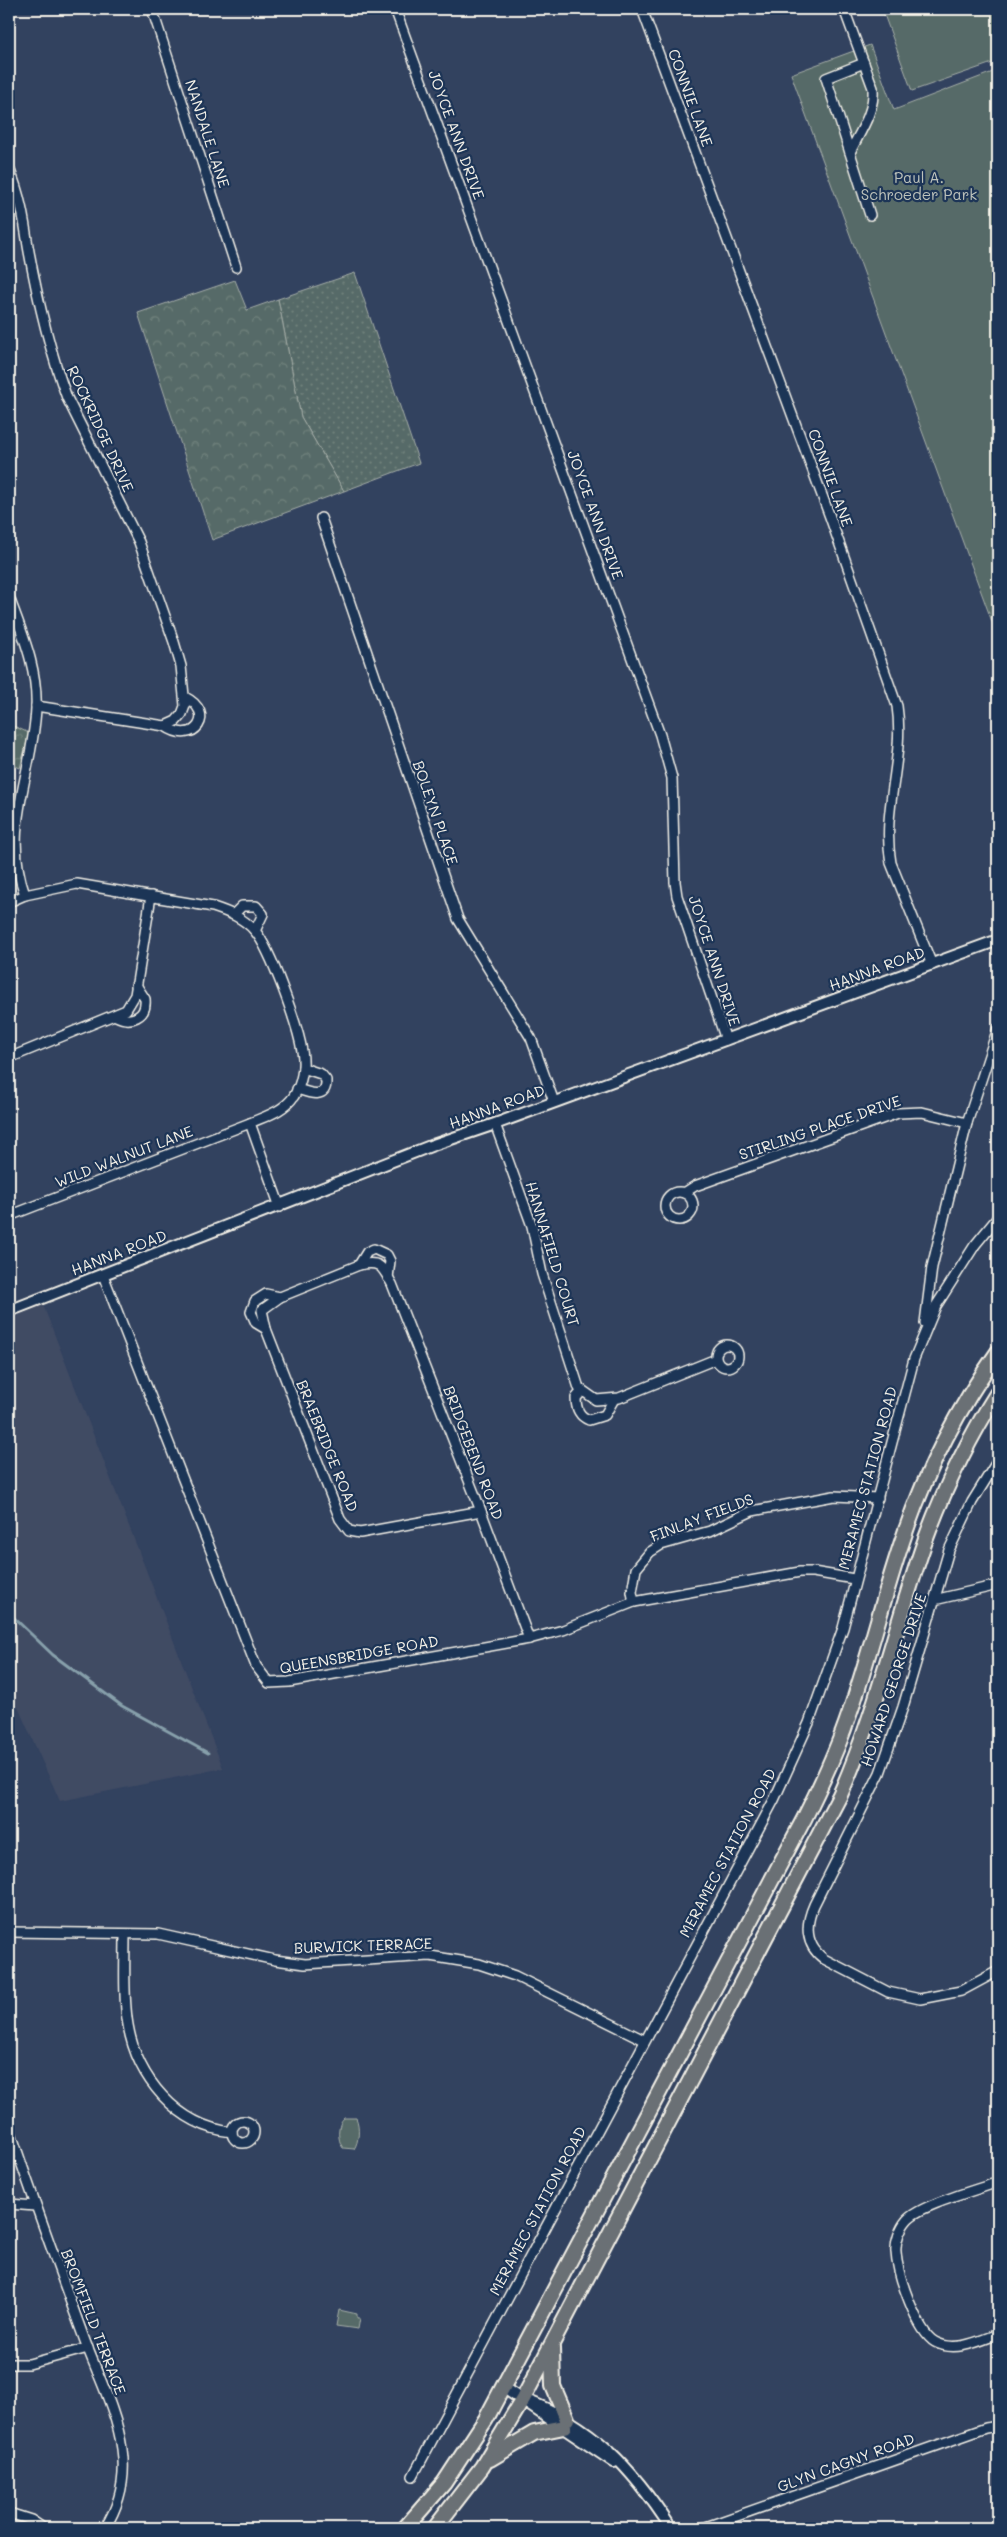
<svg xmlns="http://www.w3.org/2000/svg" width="1007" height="2537" viewBox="0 0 1007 2537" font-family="Mali,sans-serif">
	<defs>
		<pattern id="grass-dots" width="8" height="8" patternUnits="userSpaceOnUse" patternTransform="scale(1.25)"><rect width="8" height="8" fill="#576b67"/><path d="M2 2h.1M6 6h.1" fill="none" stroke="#70817d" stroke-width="1.8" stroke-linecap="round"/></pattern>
		<pattern id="forest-crowns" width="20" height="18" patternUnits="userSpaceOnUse" patternTransform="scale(1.25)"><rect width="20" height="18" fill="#576b67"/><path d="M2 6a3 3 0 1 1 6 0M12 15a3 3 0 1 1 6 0" fill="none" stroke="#70817d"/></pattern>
	</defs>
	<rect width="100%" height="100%" fill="#32425f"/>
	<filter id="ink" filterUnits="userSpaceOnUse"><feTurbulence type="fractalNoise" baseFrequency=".02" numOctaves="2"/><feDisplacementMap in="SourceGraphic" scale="10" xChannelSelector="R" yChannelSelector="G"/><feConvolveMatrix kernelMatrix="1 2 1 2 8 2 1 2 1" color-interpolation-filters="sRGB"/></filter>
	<g filter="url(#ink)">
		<path fill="#414b64" d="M43,1305l180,463 -163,33 -51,-114v-368z"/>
		<path fill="url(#grass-dots)" stroke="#a6aea8" d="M355,273l64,190 -75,28 -43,-74 -23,-118z"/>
		<g fill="url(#forest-crowns)" stroke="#a6aea8">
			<path d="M235,280l12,30 31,-11 23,118 43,74 -132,49 -74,-227z"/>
			<path d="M9,724l20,9 -9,35 -11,-5z"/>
		</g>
		<g fill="#576b67" stroke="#a6aea8">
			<path d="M882,9h116v52l-86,30z"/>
			<path d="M870,45l24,65 104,-40v568l-207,-564z"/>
			<path d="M344,2118h12c4,8 3,24 -2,31l-11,-1c-6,-8 -6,-24 1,-30z"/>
			<path d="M339,2310l18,4v4h3l-2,11 -22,-3z"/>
		</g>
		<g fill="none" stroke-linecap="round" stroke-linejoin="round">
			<path stroke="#87a0ab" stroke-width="3" d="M9,1613l44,42 69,51 86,47"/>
			<g stroke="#f4f1e8" stroke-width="12">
				<g id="minor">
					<path d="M152,9l84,258"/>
					<path d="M395,9l265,726 12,43 3,104 2,14 49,144"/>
					<path d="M642,9l188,508 67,189c8,53 -16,105 -6,157l41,102"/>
					<path d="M844,9l29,79c2,23 -13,44 -23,64"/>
					<path d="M864,63l-38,15 44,137"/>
					<path d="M9,168c11,26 15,50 19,78 9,51 21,103 39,152l72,144 35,100 7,24 4,40 -3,8 -6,7 -11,5 -129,-20"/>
					<path d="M321,518l137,401 73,119 23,64"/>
					<path d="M9,597c13,36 29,72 27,111 -3,67 -35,119 -11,187l52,-11 136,23c15,5 31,11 42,24 16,19 43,95 47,120 3,15 0,32 -8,45 -10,15 -28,20 -44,27l30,84"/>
					<path d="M165,726c30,21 52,-13 20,-29"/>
					<path d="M9,902l16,-7"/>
					<path d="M234,914l8,-8h14l7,8 -8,17"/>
					<path d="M116,1016c14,7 31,2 29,-17l-9,-14"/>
					<path d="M9,1058l117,-48 9,-15 16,-99"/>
					<path d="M297,1089c12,4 30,11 29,-9l-5,-6 -18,-6"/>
					<path d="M495,1124l37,102 10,48 37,114 17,12 23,-2 97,-39"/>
					<circle cx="679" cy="1206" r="14"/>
					<path d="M684,1193l11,-7 203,-73 24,-1 45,11"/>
					<path d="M9,1216l241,-93"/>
					<path d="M359,1265l8,-13 7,-3 13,6 3,6 -2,17"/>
					<path d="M103,1275l153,391 13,17 20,-1 240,-43 34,-9 71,-28 166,-30h13l41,7"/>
					<path d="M925,1323l7,-56 35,-144 31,-95"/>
					<path d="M266,1329l-10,-6 -5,-11 4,-11 11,-7 14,3"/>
					<circle cx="727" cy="1356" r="11"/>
					<path d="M582,1391l-6,7c0,11 3,18 13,22l16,-5 9,-16"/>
					<path d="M998,1460l-26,42 -23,48 -46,157 -23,66 -66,132c-9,20 -9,40 10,54l64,33 32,7 41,-8 37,-20"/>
					<path d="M481,1511l-121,22 -11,-2 -9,-12 -74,-190 -4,-19 18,-13 79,-32c22,-5 23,2 33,19l89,227 48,128"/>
					<path d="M934,1600l64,-15"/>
					<path d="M634,1602l-2,-10 4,-23 14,-17 11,-7 49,-14 42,-20 82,-15 44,2"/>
					<path d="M9,1932l149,2 117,26 30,4 125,-8 49,8 36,12 129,64"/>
					<path d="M125,1934c0,30 -2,62 3,91 9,53 49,101 104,107"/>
					<circle cx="243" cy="2132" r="11"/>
					<path d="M9,2127c24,72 50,143 76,214 13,35 32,71 37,108 4,28 -2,55 -17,79"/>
					<path d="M998,2182c-21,8 -78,23 -91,38 -7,8 -12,22 -11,32 1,21 21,80 39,90 20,11 44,-1 63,-8"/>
					<path d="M9,2204l26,2"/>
					<path d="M9,2364h20l59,-16"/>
					<path d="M413,2476l361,-676 35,-77 34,-95 71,-269 22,-53 39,-61 23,-28"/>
					<path d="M9,2513l22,7 12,8"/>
					<path d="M703,2528l283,-100 12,-2"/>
				</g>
			</g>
			<g stroke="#f4f1e8" stroke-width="14">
				<g id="tertiary">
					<path d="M9,1311l424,-166 62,-21 503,-184"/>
					<path d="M504,2388l110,74"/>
					<path d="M523,2399c69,25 110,70 148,129"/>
				</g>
			</g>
			<g stroke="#f4f1e8" stroke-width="18">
				<g id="trunk">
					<path d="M552,2348l1,38 14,33"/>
					<path d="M490,2459l44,-26 30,-6"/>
					<path d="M405,2528l39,-45 42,-64 318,-600c17,-34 33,-68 45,-104 21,-60 35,-122 56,-182 22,-64 54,-126 93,-181"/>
					<path d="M435,2528l47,-61 41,-68 317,-604c37,-83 55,-169 85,-254 19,-52 44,-103 73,-149"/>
				</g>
			</g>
			<use href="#minor" stroke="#1d3557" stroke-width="9"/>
			<use href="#tertiary" stroke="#1d3557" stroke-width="10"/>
			<use href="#trunk" stroke="#6b7074" stroke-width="14"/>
		</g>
	</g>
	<g text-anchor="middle" stroke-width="4.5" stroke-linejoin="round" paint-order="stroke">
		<g font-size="15" fill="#f4f1e8" stroke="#1d3557">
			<text transform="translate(690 98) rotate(70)" y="5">CONNIE LANE</text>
			<text transform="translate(207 134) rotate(72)" y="5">NANDALE LANE</text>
			<text transform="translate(456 135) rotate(70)" y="5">JOYCE ANN DRIVE</text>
			<text transform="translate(100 429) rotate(65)" y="5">ROCKRIDGE DRIVE</text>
			<text transform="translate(830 478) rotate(70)" y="5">CONNIE LANE</text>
			<text transform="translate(595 515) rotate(70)" y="5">JOYCE ANN DRIVE</text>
			<text transform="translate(435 813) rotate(71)" y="5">BOLEYN PLACE</text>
			<text transform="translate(714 961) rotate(72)" y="5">JOYCE ANN DRIVE</text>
			<text transform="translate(877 969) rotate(-20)" y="5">HANNA ROAD</text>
			<text transform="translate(497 1107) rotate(-20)" y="5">HANNA ROAD</text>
			<text transform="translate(820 1128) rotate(-19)" y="5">STIRLING PLACE DRIVE</text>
			<text transform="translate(124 1157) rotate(-21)" y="5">WILD WALNUT LANE</text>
			<text transform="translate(119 1253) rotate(-21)" y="5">HANNA ROAD</text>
			<text transform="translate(552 1254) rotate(73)" y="5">HANNAFIELD COURT</text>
			<text transform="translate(327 1446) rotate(68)" y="5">BRAEBRIDGE ROAD</text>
			<text transform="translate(473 1453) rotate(69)" y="5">BRIDGEBEND ROAD</text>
			<text transform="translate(868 1478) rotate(-75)" y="5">MERAMEC STATION ROAD</text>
			<text transform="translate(702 1518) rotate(-21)" y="5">FINLAY FIELDS</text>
			<text transform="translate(359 1655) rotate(-10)" y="5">QUEENSBRIDGE ROAD</text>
			<text transform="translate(894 1680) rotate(-72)" y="5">HOWARD GEORGE DRIVE</text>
			<text transform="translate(728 1853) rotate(-62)" y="5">MERAMEC STATION ROAD</text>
			<text transform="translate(363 1946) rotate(-2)" y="5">BURWICK TERRACE</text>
			<text transform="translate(538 2211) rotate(-62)" y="5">MERAMEC STATION ROAD</text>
			<text transform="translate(93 2322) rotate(69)" y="5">BROMFIELD TERRACE</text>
			<text transform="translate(846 2463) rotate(-20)" y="5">GLYN CAGNY ROAD</text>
		</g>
		<g font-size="15" fill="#bdc2bb" stroke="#1d3557">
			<text x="919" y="183">Paul A.<tspan x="919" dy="17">Schroeder Park</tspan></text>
		</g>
	</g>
	<rect width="1007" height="2537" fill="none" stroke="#1d3557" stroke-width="30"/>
	<rect x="15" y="15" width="977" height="2507" fill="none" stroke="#f4f1e8" stroke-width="2" filter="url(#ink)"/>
</svg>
